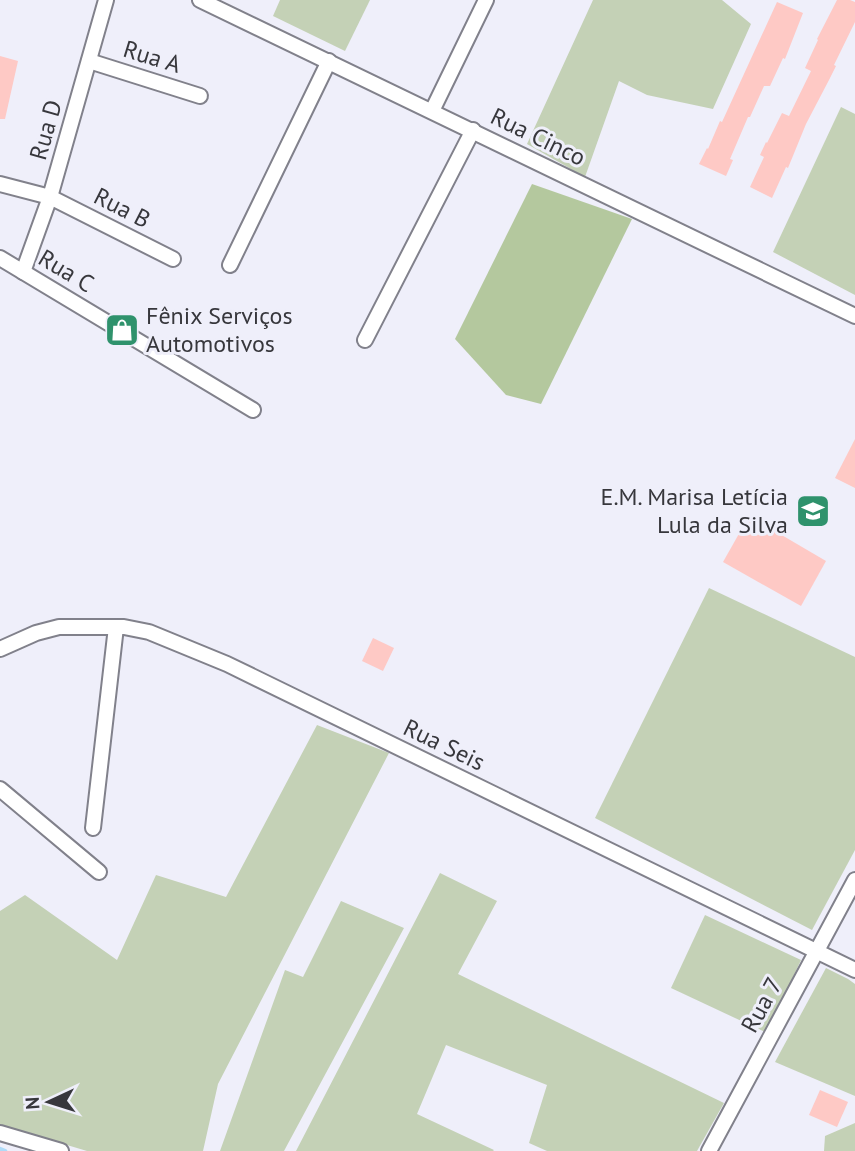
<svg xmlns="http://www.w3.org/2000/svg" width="855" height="1151" viewBox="0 0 855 1151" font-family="'PT Sans',sans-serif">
	<rect width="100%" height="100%" fill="#efeffa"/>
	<g fill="#c4d1b6">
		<path d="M280,0h90l-25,51 -72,-35z"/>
		<path d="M593,0h129l29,24 -38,85 -66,-14 -28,-14 -34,96 -58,-33z"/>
		<path d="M841,107l14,7v181l-82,-43z"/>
		<path d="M709,588l146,69v193l-43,80 -217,-112z"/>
		<path d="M317,725l72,28 -171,331 -15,67h-116l-87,-26v-214l25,-16 92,65 39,-85 70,22z"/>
		<path d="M440,873l57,28 -39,73 266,129 -27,48h-150l-18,-8 18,-58 -101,-40 -29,69 77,36 -1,1h-197z"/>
		<path d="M341,901l63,27 -120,223h-64l65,-181 18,7z"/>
		<path d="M705,915l96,45 -34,73 -96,-45z"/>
		<path d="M826,968l22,11 7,5v112l-80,-34z"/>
		<path d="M855,1123v28h-31l1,-15z"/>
	</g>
	<path fill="#b4c89e" d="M532,184l100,35 -91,185 -35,-9 -51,-56z"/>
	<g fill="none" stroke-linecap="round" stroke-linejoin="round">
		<path stroke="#afdbf8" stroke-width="4.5" d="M0,1149l5,2"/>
	</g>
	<g fill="#fec9c5">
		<path d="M837,0h13l5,2v20l-21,43 2,1 -7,14 -23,44 -18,44 -2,-1 -14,31 -22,-11 14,-30 -4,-2 6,-13 1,1 15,-30 7,3 22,-45 -6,-3 13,-28 -1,-1z"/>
		<path d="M777,2l26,11 -18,46 -2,-1 -13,28h-6l-14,31h-2l-18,42 3,1 -7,16 -27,-12 8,-16 1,1 12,-28 2,1z"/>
		<path d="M0,56l18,5 -13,58h-5z"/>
		<path d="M855,439v49l-20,-10z"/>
		<path d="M749,516l77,45 -25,45 -78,-44z"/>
		<path d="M373,638l21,10 -11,23 -21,-10z"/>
		<path d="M820,1090l28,12 -11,25 -28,-12z"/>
	</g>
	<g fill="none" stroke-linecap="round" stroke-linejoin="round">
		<g stroke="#81818b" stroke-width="18">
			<g id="street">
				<path d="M200,0l655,316"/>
				<path d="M89,61l111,35"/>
				<path d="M432,111l54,-111"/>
				<path d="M0,184l50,13 123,62"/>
				<path d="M0,258l253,152"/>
				<path d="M230,265l99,-204"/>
				<path d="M23,272l27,-75 56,-197"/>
				<path d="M365,340l108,-210"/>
				<path d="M0,649l36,-16 23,-6h65l25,5 78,32 628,306"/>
				<path d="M0,789l99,83"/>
				<path d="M93,828l23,-201"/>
				<path d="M0,1133l61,18"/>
				<path d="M709,1151l146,-271"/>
			</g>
		</g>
		<use href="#street" stroke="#fff" stroke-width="14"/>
	</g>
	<defs>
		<g id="shop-square" transform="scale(1.75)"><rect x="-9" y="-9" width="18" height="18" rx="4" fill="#2f926c" stroke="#efeffa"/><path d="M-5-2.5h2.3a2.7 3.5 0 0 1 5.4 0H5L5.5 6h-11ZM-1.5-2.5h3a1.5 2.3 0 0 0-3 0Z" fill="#fff"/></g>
		<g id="school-square" transform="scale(1.75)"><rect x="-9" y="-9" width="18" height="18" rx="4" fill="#2f926c" stroke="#efeffa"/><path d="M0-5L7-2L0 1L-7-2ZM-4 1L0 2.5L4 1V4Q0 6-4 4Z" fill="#fff"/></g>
	</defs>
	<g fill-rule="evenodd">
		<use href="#shop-square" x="122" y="330"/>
		<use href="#school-square" x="813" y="511"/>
	</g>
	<g text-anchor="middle" stroke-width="6" stroke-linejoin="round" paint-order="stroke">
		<g font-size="24" fill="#37373c" stroke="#efeffa">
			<text transform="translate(152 57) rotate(17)" y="8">Rua A</text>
			<text transform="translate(46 130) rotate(-74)" y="8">Rua D</text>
			<text transform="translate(538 137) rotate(26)" y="8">Rua Cinco</text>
			<text transform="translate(122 208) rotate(27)" y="8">Rua B</text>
			<text transform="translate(66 271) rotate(31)" y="8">Rua C</text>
			<text transform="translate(444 745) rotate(26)" y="8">Rua Seis</text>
			<text transform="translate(762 1005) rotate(-61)" y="8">Rua 7</text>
		</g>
		<g font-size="24" fill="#37373c" stroke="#efeffa" text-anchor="start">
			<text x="146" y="324">Fênix Serviços<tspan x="146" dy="28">Automotivos</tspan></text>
			<text x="788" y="505" text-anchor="end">E.M. Marisa Letícia<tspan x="788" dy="28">Lula da Silva</tspan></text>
		</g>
	</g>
	<g transform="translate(49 1102) rotate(266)" stroke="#efeffa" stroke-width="5" paint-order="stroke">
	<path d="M0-5L12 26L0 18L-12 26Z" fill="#37373c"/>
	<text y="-10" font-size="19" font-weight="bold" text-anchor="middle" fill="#37373c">N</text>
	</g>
</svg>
